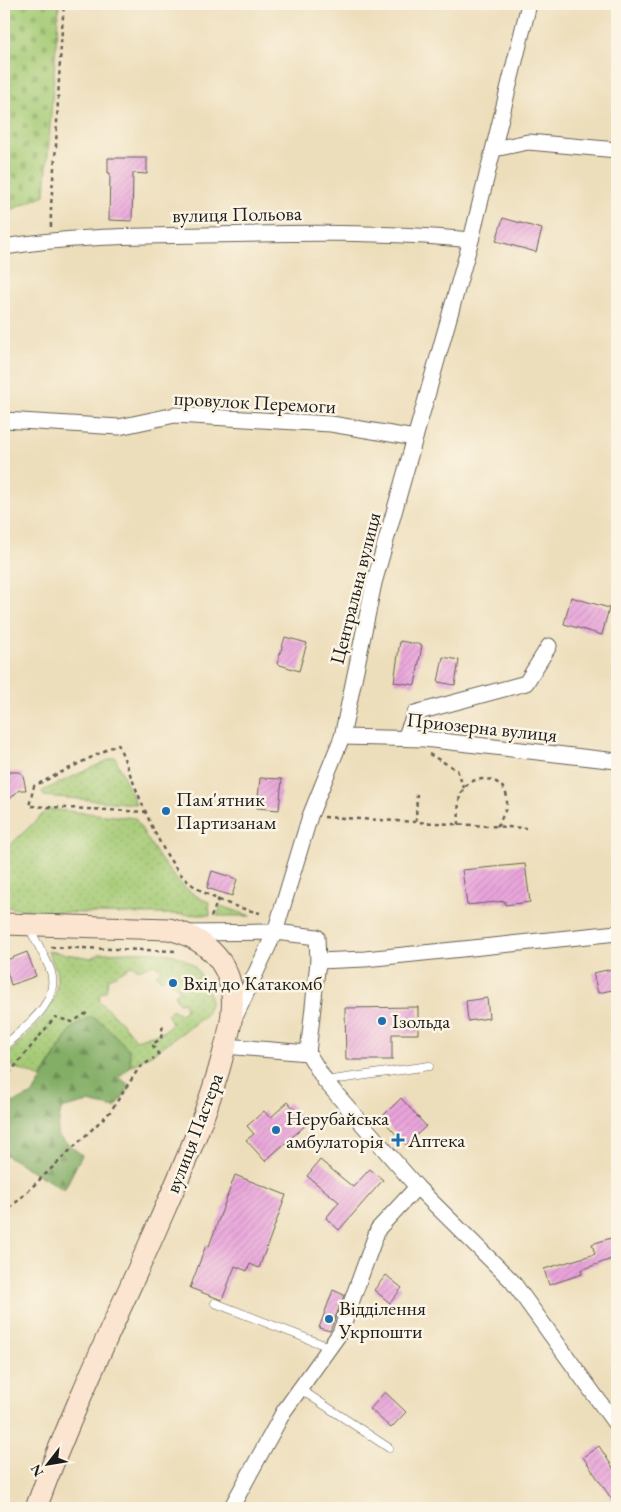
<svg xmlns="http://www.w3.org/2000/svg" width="621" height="1512" viewBox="0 0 621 1512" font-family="'EB Garamond',serif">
	<defs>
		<pattern id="grass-dots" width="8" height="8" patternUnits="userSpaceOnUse" patternTransform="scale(1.25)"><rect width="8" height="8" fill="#a4ca75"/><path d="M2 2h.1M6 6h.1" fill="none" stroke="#8dad65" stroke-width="1.8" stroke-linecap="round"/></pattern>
		<pattern id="forest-firs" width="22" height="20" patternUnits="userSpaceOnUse" patternTransform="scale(1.25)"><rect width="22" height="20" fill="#83ae66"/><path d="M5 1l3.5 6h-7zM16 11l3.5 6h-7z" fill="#6a8d53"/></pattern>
		<pattern id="cemetery-stones" width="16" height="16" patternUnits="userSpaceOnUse" patternTransform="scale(1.25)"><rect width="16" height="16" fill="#a4ca75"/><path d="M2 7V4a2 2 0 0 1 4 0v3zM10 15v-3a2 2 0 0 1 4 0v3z" fill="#8dad65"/></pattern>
		<pattern id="building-hatch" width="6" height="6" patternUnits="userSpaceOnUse" patternTransform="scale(1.25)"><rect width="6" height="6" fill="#e9a4db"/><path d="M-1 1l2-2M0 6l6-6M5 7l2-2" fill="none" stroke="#c78dbb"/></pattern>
	</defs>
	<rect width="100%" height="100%" fill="#fcf5e5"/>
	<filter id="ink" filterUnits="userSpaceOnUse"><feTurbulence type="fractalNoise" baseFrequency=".02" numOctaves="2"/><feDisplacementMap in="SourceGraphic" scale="10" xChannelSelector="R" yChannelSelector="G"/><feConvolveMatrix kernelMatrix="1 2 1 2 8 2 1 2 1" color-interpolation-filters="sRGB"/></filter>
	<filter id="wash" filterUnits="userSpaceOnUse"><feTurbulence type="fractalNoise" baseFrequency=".0096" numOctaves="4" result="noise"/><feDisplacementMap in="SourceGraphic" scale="20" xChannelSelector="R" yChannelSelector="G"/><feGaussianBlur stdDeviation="1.12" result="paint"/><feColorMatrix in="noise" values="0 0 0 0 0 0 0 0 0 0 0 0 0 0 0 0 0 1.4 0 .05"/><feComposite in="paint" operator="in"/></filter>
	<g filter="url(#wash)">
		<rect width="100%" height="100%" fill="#eddebb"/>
		<g fill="url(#grass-dots)" stroke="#607348" fill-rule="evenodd">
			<path d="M115,757l21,47 -92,-8 -2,-5z"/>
			<path d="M48,809l87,9c18,30 40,72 74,84l1,13 -175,-3 -28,-5 -3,-3v-53z"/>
			<path d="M221,906l30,10h-34z"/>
			<path d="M48,951l44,7 8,-5c28,0 72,-8 94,13 4,4 7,11 10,16 8,15 9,20 0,35l-53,38 -20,11 -2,-17 -58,-20 -30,49 -37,-15v-4c20,-25 55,-46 53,-82 0,-8 -6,-18 -9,-26zM154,964l7,5 -5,5 5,6 6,-3 13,13 -6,5 5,8 5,-1 2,8 -5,4 -9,-5 -5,5 5,9 -8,8 -28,9 -13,-16 -24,-23 1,-7 6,-3 2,-11 24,-15 6,5z"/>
		</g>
		<path fill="url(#forest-firs)" stroke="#506541" d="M91,1016l14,9 24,25 2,16 -12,11 11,9 -15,22 -27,-6 -27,7 -4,26 25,20 -18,35 -60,-36v-42l1,-6 28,-12 38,-65z"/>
		<path fill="url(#cemetery-stones)" stroke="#607348" d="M4,4h55l-14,191 -41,18z"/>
		<g id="blocks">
			<g fill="url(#building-hatch)">
				<path d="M108,158h39v16l-14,-1 -1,48 -23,-1 1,-47h-2z"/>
				<path d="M503,218l39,11 -6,23 -40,-11z"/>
				<path d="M571,597l38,11 -7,27 -38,-11z"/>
				<path d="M285,637l22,6 -8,28 -22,-7z"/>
				<path d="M400,641l22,4 -7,40 -21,-3z"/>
				<path d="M443,657l16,3 -4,25 -17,-3z"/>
				<path d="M10,772h10l3,3 3,15h-7l-15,15v-30z"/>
				<path d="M260,778l22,1 -3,31 -22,-2z"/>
				<path d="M525,864l5,38 -25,3v-4l-38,4 -5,-35z"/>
				<path d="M212,871l25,8 -5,17 -25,-8z"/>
				<path d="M27,952l9,24 -25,9 -7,-24z"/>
				<path d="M617,968v21l-19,4 -5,-20z"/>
				<path d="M487,998l2,20 -21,3 -2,-20z"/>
				<path d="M418,1007v27h-26v26h-46l-1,-52z"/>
				<path d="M401,1098l25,28 -20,19 -25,-27z"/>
				<path d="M288,1102l19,22 -42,37 -19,-21 8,-6 -7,-8 17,-15 6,7z"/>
				<path d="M320,1160l33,27 17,-18 13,11 -44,50 -13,-12 13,-16 -32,-26z"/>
				<path d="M235,1175l51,20 -27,73 -9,-4 -3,7 -12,-5 -13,34 -32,-12 16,-43 3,1z"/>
				<path d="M617,1236v21l-36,13 1,4 -33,11 -5,-16 51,-15 -3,-10z"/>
				<path d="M386,1275l16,13 -12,15 -16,-13z"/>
				<path d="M333,1290l11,5 -14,36 -11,-3z"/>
				<path d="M385,1392l21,20 -15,16 -21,-19z"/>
				<path d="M599,1446l18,28v33l-34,-50z"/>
			</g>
		</g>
	</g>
	<g filter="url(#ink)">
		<use href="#blocks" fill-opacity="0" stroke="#656054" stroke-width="1"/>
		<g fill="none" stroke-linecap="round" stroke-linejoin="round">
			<g stroke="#656054" stroke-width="9">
				<g id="lane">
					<path d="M4,1046c19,-18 56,-42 47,-74 -5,-15 -15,-30 -22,-45"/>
					<path d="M325,1081l104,-15"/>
					<path d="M215,1303l114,44"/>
					<path d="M300,1389l89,59"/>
				</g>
			</g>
			<g stroke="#656054" stroke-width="17">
				<g id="street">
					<path d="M494,149l34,-7 89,8"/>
					<path d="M4,247c66,-11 134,-11 201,-12 89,-2 178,-4 266,5"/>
					<path d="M4,420l115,7 56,-12 156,9 84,14"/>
					<path d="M342,737l82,2 193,22"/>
					<path d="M405,738l10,-25 111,-30 23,-37"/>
					<path d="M185,933l90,-1 42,5 1,24 47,-2 252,-26"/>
					<path d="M235,1017l40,-85 35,-116 32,-79 32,-154 97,-343 58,-236"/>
					<path d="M225,1046l83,7 10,-92"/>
					<path d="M308,1053l17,28 92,106 95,94 105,145"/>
					<path d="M231,1508l53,-97 56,-78 38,-104 39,-42"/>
				</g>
			</g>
			<g stroke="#656054" stroke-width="23">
				<path id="secondary" d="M4,924l165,5c33,8 60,30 63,66 2,19 -3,38 -8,56 -16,63 -44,123 -70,183 -41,91 -84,181 -118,274"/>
			</g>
			<g stroke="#656054" stroke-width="2.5" stroke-dasharray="4 4" stroke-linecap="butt">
				<path d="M51,227c-1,-28 3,-54 5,-81 2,-47 4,-95 8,-142"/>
				<path d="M429,754l28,16 7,18"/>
				<path d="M147,812l-118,-6 5,-20 84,-42c16,37 41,115 72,139 19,15 47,25 70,30"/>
				<path d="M324,817l202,11"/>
				<path d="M416,822l1,-31"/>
				<path d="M459,825c0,-9 -2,-22 2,-31 8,-24 48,-18 46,8 -1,9 -6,17 -10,25"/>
				<path d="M211,917l8,-19"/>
				<path d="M51,947l125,4"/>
				<path d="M159,1055l-7,-11 9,-5 2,-16"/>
				<path d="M4,1080l51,-63 17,5 15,-9"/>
				<path d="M4,1214l106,-102 29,-44 15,-10"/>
			</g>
			<use href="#lane" stroke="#fff" stroke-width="8"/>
			<use href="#street" stroke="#fff" stroke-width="15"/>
			<use href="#secondary" stroke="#fce5d0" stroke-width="21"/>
		</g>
	</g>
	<g fill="#1f6fb2" stroke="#fcf5e5" stroke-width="2">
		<circle cx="166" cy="811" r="5"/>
		<circle cx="173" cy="983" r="5"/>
		<circle cx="382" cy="1021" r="5"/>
		<circle cx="276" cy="1130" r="5"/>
		<path d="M395.5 1132.5h5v5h5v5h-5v5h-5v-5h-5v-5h5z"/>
		<circle cx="329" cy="1319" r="5"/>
	</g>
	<g text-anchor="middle" stroke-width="5" stroke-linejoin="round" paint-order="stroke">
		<g font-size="20" fill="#1c1c1c" stroke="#fcf5e5">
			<text transform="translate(237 214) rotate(-1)" y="7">вулиця Польова</text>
			<text transform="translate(255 402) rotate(3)" y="7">провулок Перемоги</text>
			<text transform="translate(355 588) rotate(-76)" y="7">Центральна вулиця</text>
			<text transform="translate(482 727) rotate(6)" y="7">Приозерна вулиця</text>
			<text transform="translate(194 1133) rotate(-69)" y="7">вулиця Пастера</text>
		</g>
		<g font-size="20" fill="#1c1c1c" stroke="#fcf5e5" text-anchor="start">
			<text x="176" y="806">Пам'ятник<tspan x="176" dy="23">Партизанам</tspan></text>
			<text x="183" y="990">Вхід до Катакомб</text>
			<text x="392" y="1028">Ізольда</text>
			<text x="286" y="1125">Нерубайська<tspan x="286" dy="23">амбулаторія</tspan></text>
			<text x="408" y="1147">Аптека</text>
			<text x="339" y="1315">Відділення<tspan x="339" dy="23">Укрпошти</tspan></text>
		</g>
	</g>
	<rect width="621" height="1512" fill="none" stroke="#fcf5e5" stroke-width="20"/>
	<g transform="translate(48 1464) rotate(239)" stroke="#fcf5e5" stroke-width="4" paint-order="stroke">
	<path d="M0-4L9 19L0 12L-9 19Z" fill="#1c1c1c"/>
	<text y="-8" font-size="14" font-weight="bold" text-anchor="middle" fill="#1c1c1c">N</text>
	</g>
</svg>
